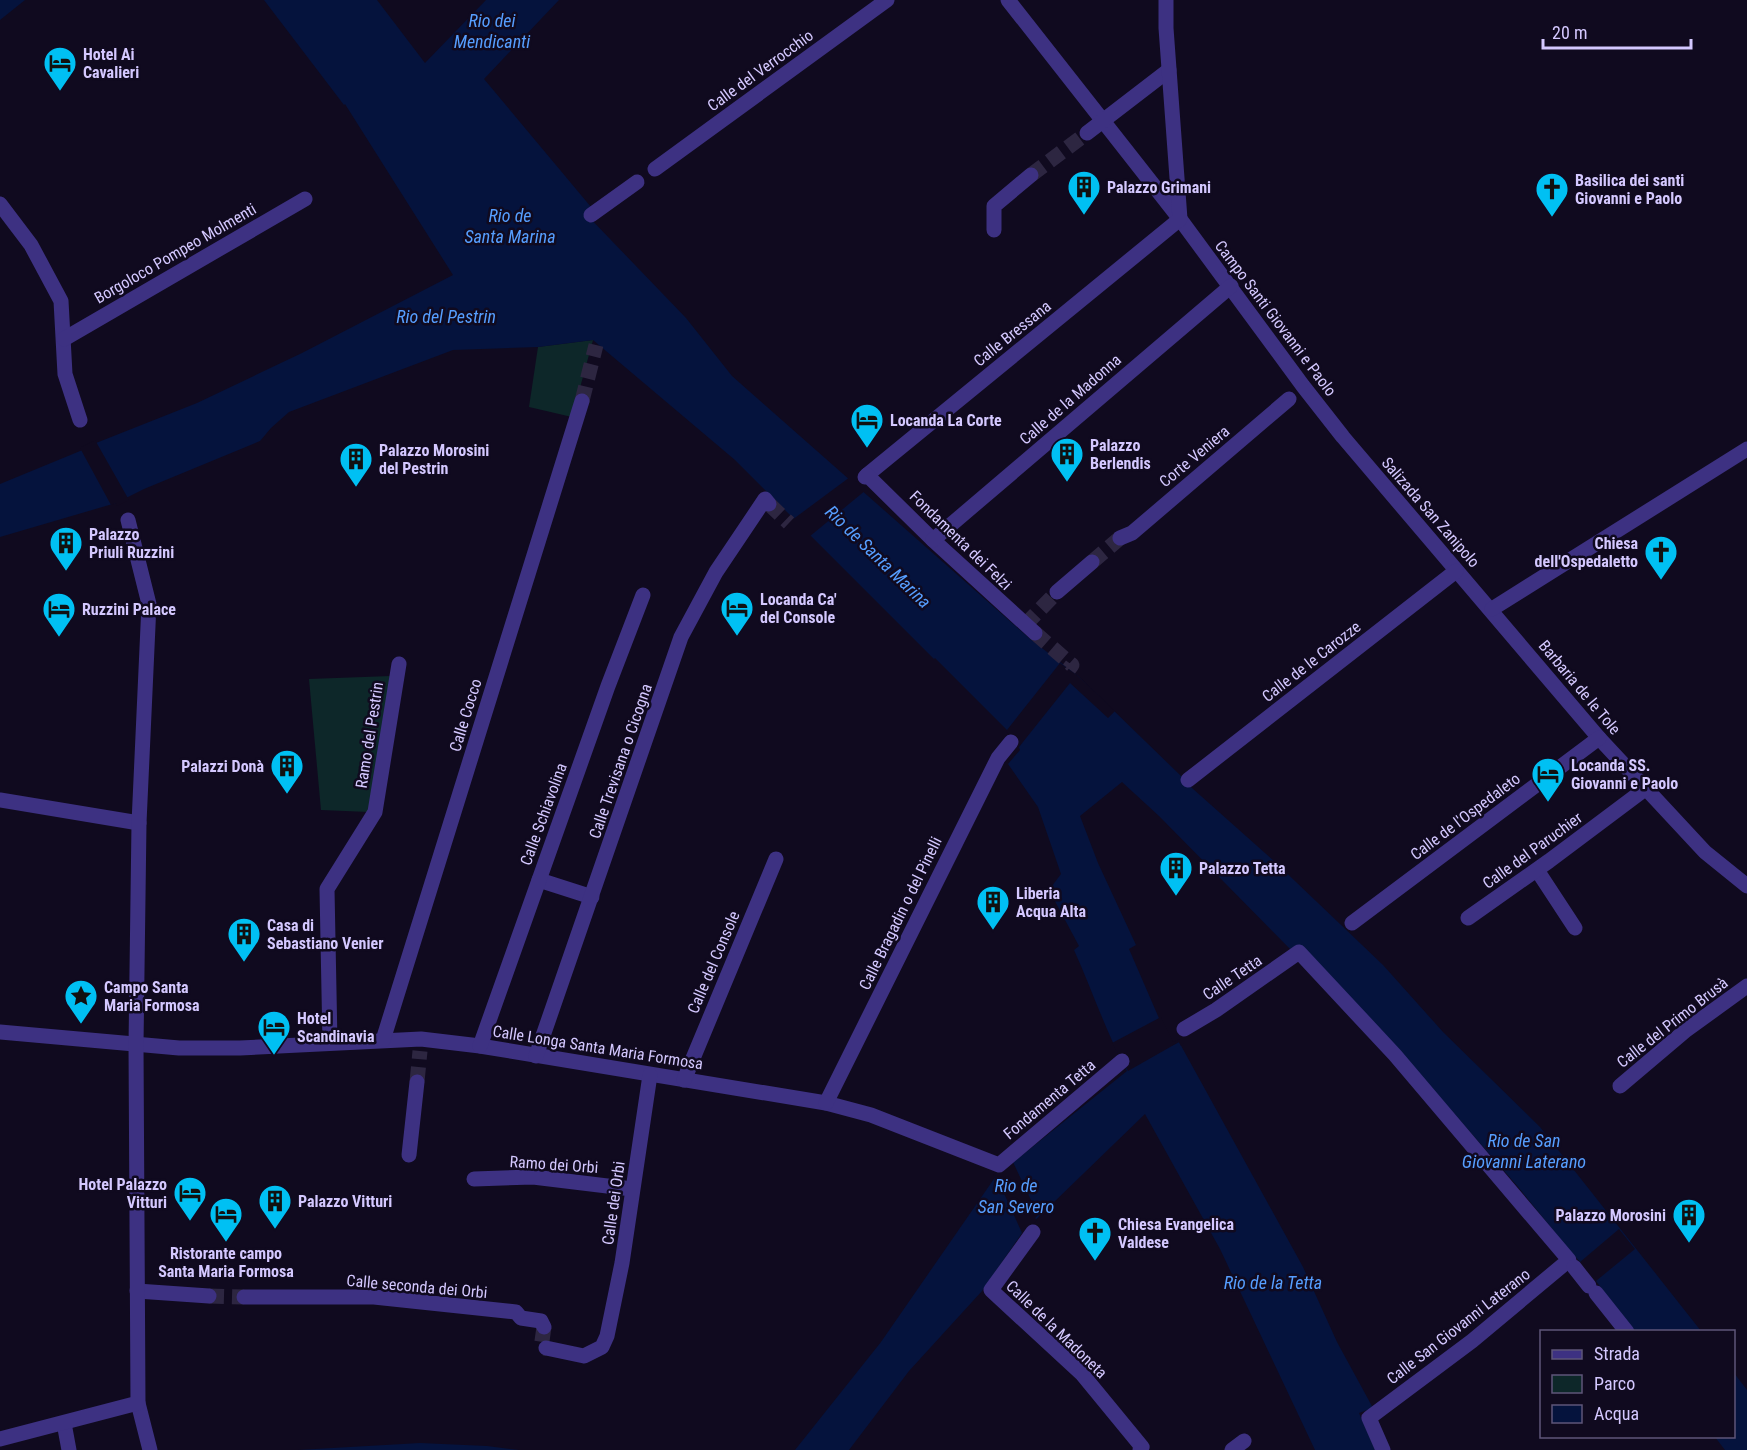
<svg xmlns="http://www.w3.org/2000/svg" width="1747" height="1450" viewBox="0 0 1747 1450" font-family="'Roboto Condensed',sans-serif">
	<rect width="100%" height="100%" fill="#100a1f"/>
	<g fill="#0d2729">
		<path d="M593,340l-21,77 -43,-10 9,-60z"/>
		<path d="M391,676l-22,136 -48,-2 -12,-131z"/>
	</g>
	<g fill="#05133d">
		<path d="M0,0h25l-25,20z"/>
		<path d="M264,0h113l48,63 61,-63h73l-75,79 107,128 -6,6 101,105 46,58 297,262 49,38 101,98 13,14 82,73 109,104 60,67 97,95 161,204h-66l-116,-143 -95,-109 -132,-128 -133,-135 -37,-34 -42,34 18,47 38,82 -7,4 42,97 8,-4 124,225 34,75 36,66 -14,5 16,37h-60l-95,-201 -75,-135 -123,119 -40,58 -73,80 -60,79h-54l86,-108 115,-166 131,-105c-21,-39 -35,-81 -53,-121l5,-4 -30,-56 12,-16 -23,-67 -30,-43 12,-14 -1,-3 4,-6 -16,-11 -72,-72 -1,1 -199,-199 -142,-120 -55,7 -85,3 -164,62 -18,16 -11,13 -116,48 -28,14 -116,34v-53l85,-35 11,-6 101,-40 105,-50 151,-78 -108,-171 -1,1z"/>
		<path d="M1734,1373l13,17v60h-22l-10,-13 19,-1z"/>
		<path d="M420,1443l67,3 32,4h-221z"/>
	</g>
	<g fill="#100a1f">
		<path d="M95,440l34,60 -12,6 -1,-3 -5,2 -31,-57z"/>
		<path d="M850,477l16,13 -57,47 -17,-17z"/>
		<path d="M1060,663l18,13 37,35 -7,7 -38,-35 -51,64 -3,-1 3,-4 -13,-10 1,-2z"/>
		<path d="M1161,1017l12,25 7,-3 4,5 -3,2 -2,-4 -51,29 -16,-28z"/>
		<path d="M1012,1160l26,55 -3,3 2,2 -14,15 -27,-59 -3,-1z"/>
		<path d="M1619,1229l16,20 -39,32 6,8 -2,2 -28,-34 2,-2 6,7z"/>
	</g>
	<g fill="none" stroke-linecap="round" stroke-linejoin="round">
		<g stroke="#2d2641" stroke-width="15" stroke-dasharray="15 8" stroke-linecap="butt">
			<path d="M1031,175l56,-42"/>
			<path d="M582,401l14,-56"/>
			<path d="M769,504l20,19"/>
			<path d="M1092,562l28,-24"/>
			<path d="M1025,625l32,-33"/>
			<path d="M1035,633l37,32 -3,4"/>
			<path d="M417,1082l3,-31"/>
			<path d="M209,1296l35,1"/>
			<path d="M544,1327l-3,21h5"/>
		</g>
		<g stroke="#3d3182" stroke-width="15">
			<path d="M1008,0l172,219 123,167 40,51 256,301 106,114 42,34"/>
			<path d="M1087,133l82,-63"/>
			<path d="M655,169l232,-169"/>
			<path d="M0,204l31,41 30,56 4,73 15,46"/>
			<path d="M591,215l46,-33"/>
			<path d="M994,230v-24l37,-31"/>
			<path d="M64,339l241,-140"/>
			<path d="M867,475l313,-256 -14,-191v-28"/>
			<path d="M865,477l2,-2 66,65 102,93"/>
			<path d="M1120,538l12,-5 157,-134"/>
			<path d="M933,540l298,-254"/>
			<path d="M1057,592l35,-30"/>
			<path d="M1492,609l255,-160"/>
			<path d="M1188,780l268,-209"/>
			<path d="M0,800l139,23"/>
			<path d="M1537,870l38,58"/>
			<path d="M539,880l53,17"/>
			<path d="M1468,918l81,-57 96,-72"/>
			<path d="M1352,923l247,-185"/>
			<path d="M1184,1029l32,-19 83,-58 96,103 174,205 -97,81 -103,77 14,32"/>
			<path d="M0,1032l179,16h61l181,-9 59,7 346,57 45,12 128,50 123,-104"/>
			<path d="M383,1040l199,-639"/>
			<path d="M330,1043l-3,-154 48,-77 24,-148"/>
			<path d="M480,1046l128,-360 35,-91"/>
			<path d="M536,1056l145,-419 35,-65 49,-73 4,5"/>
			<path d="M684,1080l92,-221"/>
			<path d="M1620,1086l65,-55 62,-45"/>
			<path d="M826,1103l172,-345 13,-16"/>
			<path d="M409,1155l8,-73"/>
			<path d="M474,1179l59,-2 99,12"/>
			<path d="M1033,1232l-42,58 91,84 60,73 -2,3"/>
			<path d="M1574,1267l15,19"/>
			<path d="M137,1291l72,5"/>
			<path d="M1596,1293l31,39"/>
			<path d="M244,1297h130l142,15 5,6 20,3 3,6"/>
			<path d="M546,1348l38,8 18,-9 5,-11 15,-73 28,-188"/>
			<path d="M138,1403l12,47"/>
			<path d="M64,1423l5,27"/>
			<path d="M0,1439l138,-36 -2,-358 3,-222 10,-219 -21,-84"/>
			<path d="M1232,1450l12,-9"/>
		</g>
	</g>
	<defs>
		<g id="hotel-pin" transform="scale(1.725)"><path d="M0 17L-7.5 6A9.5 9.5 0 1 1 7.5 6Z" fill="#00c0f3" stroke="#100a1f"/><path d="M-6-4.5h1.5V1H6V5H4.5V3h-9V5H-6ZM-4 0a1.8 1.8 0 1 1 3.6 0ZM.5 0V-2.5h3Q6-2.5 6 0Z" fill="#111"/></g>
		<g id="building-pin" transform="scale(1.725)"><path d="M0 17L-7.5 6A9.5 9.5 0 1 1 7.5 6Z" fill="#00c0f3" stroke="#100a1f"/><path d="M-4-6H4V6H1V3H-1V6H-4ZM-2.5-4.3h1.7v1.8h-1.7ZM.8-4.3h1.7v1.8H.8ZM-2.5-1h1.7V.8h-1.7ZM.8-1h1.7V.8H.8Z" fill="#111"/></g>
		<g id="church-pin" transform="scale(1.725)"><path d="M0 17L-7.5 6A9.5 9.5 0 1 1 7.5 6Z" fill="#00c0f3" stroke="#100a1f"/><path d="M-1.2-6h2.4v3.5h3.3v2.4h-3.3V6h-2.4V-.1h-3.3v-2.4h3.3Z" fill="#111"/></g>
		<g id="sight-pin" transform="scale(1.725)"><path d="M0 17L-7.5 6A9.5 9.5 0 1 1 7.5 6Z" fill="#00c0f3" stroke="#100a1f"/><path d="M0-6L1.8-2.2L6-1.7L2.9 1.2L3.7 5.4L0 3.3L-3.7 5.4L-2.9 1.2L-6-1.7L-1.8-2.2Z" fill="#111"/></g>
	</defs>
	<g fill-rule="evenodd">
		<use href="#hotel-pin" x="60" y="63"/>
		<use href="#building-pin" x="1084" y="187"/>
		<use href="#church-pin" x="1552" y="189"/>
		<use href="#hotel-pin" x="867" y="420"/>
		<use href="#building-pin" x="1067" y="454"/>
		<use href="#building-pin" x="356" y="459"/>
		<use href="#building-pin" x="66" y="543"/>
		<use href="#church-pin" x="1661" y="552"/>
		<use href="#hotel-pin" x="737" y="608"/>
		<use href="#hotel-pin" x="59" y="609"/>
		<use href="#building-pin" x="287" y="766"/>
		<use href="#hotel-pin" x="1548" y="774"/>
		<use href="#building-pin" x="1176" y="868"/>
		<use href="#building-pin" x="993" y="902"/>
		<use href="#building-pin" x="244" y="934"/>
		<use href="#sight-pin" x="81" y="996"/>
		<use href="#hotel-pin" x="274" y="1027"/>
		<use href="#hotel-pin" x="190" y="1193"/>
		<use href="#building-pin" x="275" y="1201"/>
		<use href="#hotel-pin" x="226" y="1214"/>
		<use href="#building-pin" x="1689" y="1215"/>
		<use href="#church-pin" x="1095" y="1233"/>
	</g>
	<g text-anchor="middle" stroke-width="5" stroke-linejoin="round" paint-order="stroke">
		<g font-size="16" font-weight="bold" fill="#d4c8ff" stroke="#100a1f" text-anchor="start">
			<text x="83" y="60">Hotel Ai<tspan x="83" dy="18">Cavalieri</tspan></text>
			<text x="1575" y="186">Basilica dei santi<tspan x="1575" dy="18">Giovanni e Paolo</tspan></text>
			<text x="1107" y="193">Palazzo Grimani</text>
			<text x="890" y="426">Locanda La Corte</text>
			<text x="1090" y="451">Palazzo<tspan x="1090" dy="18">Berlendis</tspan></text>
			<text x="379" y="456">Palazzo Morosini<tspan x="379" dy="18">del Pestrin</tspan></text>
			<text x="89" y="540">Palazzo<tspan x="89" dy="18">Priuli Ruzzini</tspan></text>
			<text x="1638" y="549" text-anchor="end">Chiesa<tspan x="1638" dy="18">dell'Ospedaletto</tspan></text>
			<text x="760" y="605">Locanda Ca'<tspan x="760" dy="18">del Console</tspan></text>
			<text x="82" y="615">Ruzzini Palace</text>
			<text x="1571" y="771">Locanda SS.<tspan x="1571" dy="18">Giovanni e Paolo</tspan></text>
			<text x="264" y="772" text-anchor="end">Palazzi Donà</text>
			<text x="1199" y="874">Palazzo Tetta</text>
			<text x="1016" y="899">Liberia<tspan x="1016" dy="18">Acqua Alta</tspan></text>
			<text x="267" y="931">Casa di<tspan x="267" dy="18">Sebastiano Venier</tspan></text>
			<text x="104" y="993">Campo Santa<tspan x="104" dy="18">Maria Formosa</tspan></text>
			<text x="297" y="1024">Hotel<tspan x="297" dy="18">Scandinavia</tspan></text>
			<text x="167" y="1190" text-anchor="end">Hotel Palazzo<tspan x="167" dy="18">Vitturi</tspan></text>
			<text x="298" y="1207">Palazzo Vitturi</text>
			<text x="1666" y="1221" text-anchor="end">Palazzo Morosini</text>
			<text x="1118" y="1230">Chiesa Evangelica<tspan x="1118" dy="18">Valdese</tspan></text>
			<text x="226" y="1259" text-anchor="middle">Ristorante campo<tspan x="226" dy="18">Santa Maria Formosa</tspan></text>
		</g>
		<g font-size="16" fill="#d4c8ff" stroke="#100a1f">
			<text transform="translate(760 70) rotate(-36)" y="6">Calle del Verrocchio</text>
			<text transform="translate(175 253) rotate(-30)" y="6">Borgoloco Pompeo Molmenti</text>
			<text transform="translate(1276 318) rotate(53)" y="6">Campo Santi Giovanni e Paolo</text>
			<text transform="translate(1012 333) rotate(-39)" y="6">Calle Bressana</text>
			<text transform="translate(1070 399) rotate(-41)" y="6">Calle de la Madonna</text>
			<text transform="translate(1194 456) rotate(-40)" y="6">Corte Veniera</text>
			<text transform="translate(1431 512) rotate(49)" y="6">Salizada San Zanipolo</text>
			<text transform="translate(961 540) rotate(44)" y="6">Fondamenta dei Felzi</text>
			<text transform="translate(1311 661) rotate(-38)" y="6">Calle de le Carozze</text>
			<text transform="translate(1580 687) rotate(50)" y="6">Barbaria de le Tole</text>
			<text transform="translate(465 715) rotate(-73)" y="6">Calle Cocco</text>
			<text transform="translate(369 735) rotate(-81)" y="6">Ramo del Pestrin</text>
			<text transform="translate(620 761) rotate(-71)" y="6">Calle Trevisana o Cicogna</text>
			<text transform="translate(543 814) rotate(-70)" y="6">Calle Schiavolina</text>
			<text transform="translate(1465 816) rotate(-37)" y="6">Calle de l'Ospedaleto</text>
			<text transform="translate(1532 850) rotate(-36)" y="6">Calle del Paruchier</text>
			<text transform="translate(900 913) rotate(-64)" y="6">Calle Bragadin o del Pinelli</text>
			<text transform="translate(713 962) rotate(-67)" y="6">Calle del Console</text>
			<text transform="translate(1232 977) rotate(-34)" y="6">Calle Tetta</text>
			<text transform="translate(1672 1022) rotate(-38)" y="6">Calle del Primo Brusà</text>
			<text transform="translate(598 1047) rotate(9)" y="6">Calle Longa Santa Maria Formosa</text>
			<text transform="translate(1049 1099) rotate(-40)" y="6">Fondamenta Tetta</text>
			<text transform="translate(554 1164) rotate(4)" y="6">Ramo dei Orbi</text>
			<text transform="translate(613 1203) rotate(-82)" y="6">Calle dei Orbi</text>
			<text transform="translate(417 1286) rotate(5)" y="6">Calle seconda dei Orbi</text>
			<text transform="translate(1458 1326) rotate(-38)" y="6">Calle San Giovanni Laterano</text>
			<text transform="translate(1057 1329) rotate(44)" y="6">Calle de la Madoneta</text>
		</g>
		<g font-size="18" font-style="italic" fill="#569eff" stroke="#100a1f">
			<text x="492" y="27">Rio dei<tspan x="492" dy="21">Mendicanti</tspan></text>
			<text x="510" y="222">Rio de<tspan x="510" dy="21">Santa Marina</tspan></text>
			<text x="446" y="323">Rio del Pestrin</text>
			<text transform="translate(878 557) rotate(44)" y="6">Rio de Santa Marina</text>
			<text x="1524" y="1147">Rio de San<tspan x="1524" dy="21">Giovanni Laterano</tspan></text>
			<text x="1016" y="1192">Rio de<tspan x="1016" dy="21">San Severo</tspan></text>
			<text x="1273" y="1289">Rio de la Tetta</text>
		</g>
	</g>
	<rect x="1540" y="1330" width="195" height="108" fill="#100a1f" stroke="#5e5679" stroke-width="1.5"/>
	<rect x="1552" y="1350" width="30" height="9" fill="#3d3182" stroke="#5e5679" stroke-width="1.5"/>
	<text x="1594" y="1360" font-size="18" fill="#d4c8ff">Strada</text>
	<rect x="1552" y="1375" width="30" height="18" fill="#0d2729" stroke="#5e5679" stroke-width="1.5"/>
	<text x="1594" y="1390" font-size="18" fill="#d4c8ff">Parco</text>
	<rect x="1552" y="1405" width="30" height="18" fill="#05133d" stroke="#5e5679" stroke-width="1.5"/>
	<text x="1594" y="1420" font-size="18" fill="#d4c8ff">Acqua</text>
	<path d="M1543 39v9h148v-9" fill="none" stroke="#d4c8ff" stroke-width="3"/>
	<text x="1552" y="39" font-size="18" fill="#d4c8ff" stroke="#100a1f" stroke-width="4.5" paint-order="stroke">20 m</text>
</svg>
